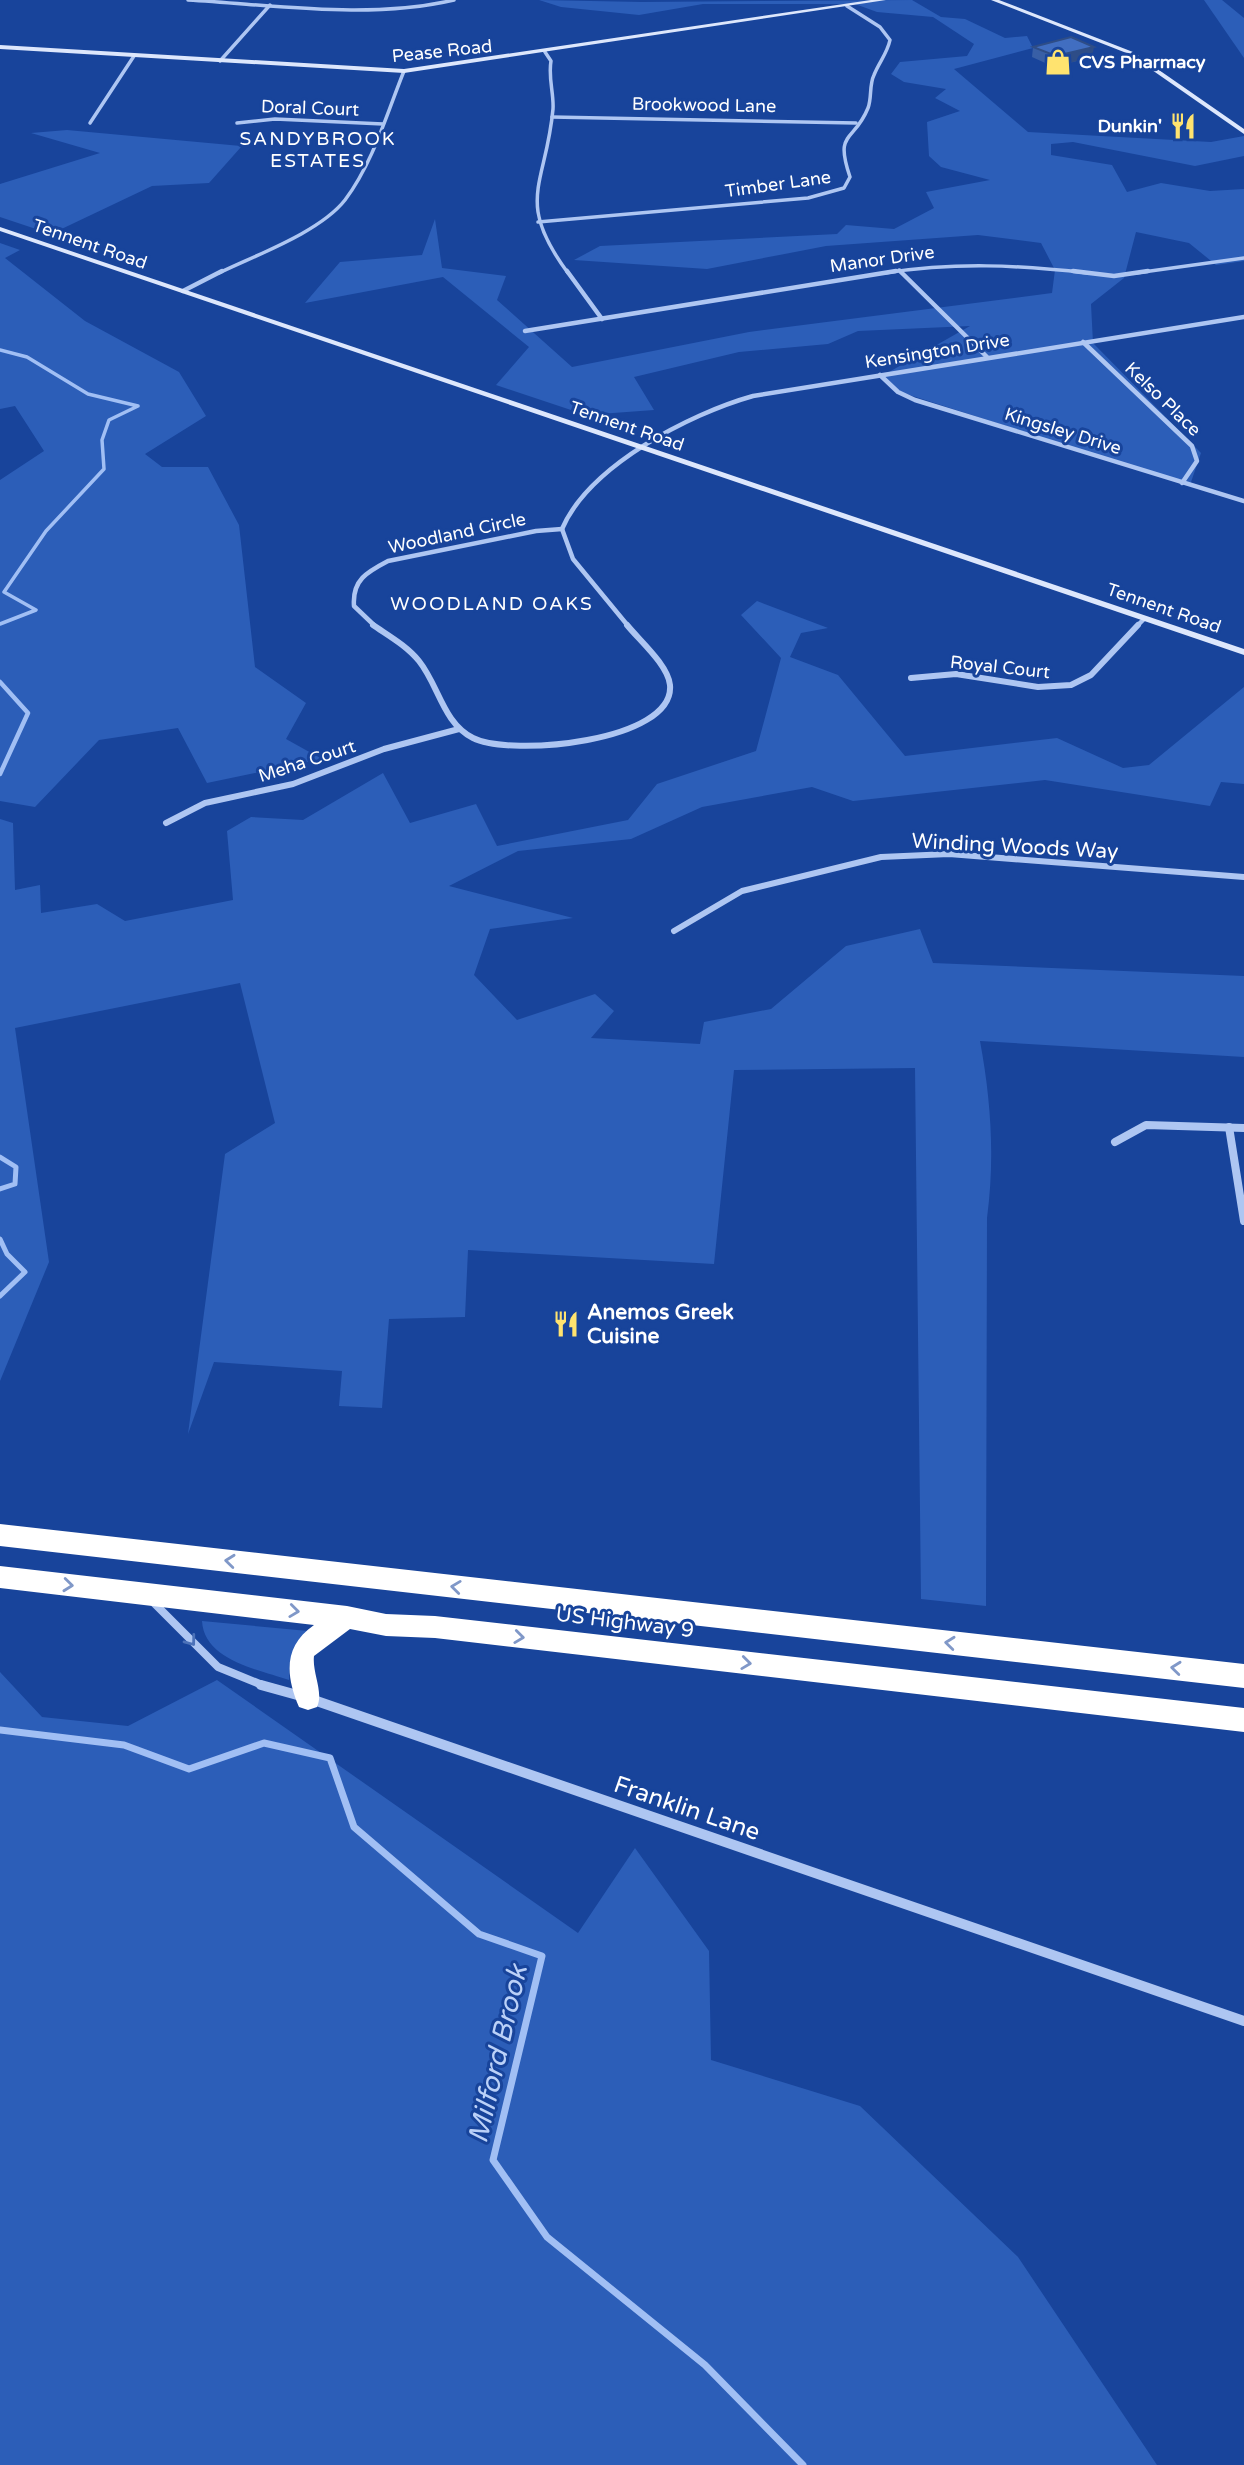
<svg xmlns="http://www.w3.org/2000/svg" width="1244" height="2465" viewBox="0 0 1244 2465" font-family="'Varela Round',sans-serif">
	<rect width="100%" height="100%" fill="#18449b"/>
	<g fill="#2c5eb8">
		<path d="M539,0l103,2 270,-2 29,17 24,2 40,19 22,-2 6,12 -79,21 74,63 183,10 33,-6v20l-49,10 -122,-24 -22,2v11l61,10 15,27 34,-9 49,8 34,-2v72l-28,4 -27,-22 -53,-11 -12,46 -33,26 2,39 108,110 -11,32 -293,-94 -15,-15 88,-50 -112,5 -30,13 -89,8 -105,25 20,33 -68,5 -90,-30 33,-38 -86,-70 -138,26 35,-41 82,-7 13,-36 7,49 64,8 -9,24 75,67 177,-35 303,-39 3,-23 -14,-27 -63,-8 -152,11 -119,23 -133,-9 26,-14 237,-12 9,-9 48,4 40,-21 -8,-16 64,-12 -49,-13 -12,-11 -2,-34 33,-11 -25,-13 11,-9 -42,-7 -13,-8 9,-12 67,-6 7,-12 -41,-27 -56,-5 -22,-8h-152l-64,11 -78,-8z"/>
		<path d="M1204,0h18l22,18v40z"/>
		<path d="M67,130l174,16v1l-32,36 -57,3 -101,48 -51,-17v-33l100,-31 -69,-20z"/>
		<path d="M0,243l20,7 -15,8 80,63 94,51 27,44 -61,38 17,13h46l31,58 16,142 51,36 -20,36 36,20 -115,24 -29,-55 -79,12 -64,67 -35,-6v-321l44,-29 -29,-45 -15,3z"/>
		<path d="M757,601l71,27 -27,5 -11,24 48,18 67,81 152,-18 66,30 26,-3 95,-78v97l-23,-2 -11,24 -165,-26 -192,21 -41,-14 -110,20 -71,32 -113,12 -69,35 124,32 -83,11 -16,46 43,45 78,-26 19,17 -23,27 109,6 4,-22 67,-13 75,-63 74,-17 13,34 311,13v81l-264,-16c11,59 15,117 7,177l-1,388 -65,-7 -6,-531 -181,2 -20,194 -246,-14 -3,67 -76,2 -7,89 -43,-2 3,-35 -128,-9 -26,72 37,-280 50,-31 -35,-140 -225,45 34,234 -49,119v-562l13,4 2,67 25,-5 1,28 56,-9 28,17 108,-21 -6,-69 24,-14 52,3 80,-47 27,50 66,-19 21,42 131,-26 29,-36 99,-33 25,-93 -40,-43z"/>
		<path d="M202,1621l106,10 -18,31 -1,18c-30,-10 -85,-20 -87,-59z"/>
		<path d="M0,1672l42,45 86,9 89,-46 361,253 57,-85 74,103 2,109 149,46 158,151 139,208h-1157z"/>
	</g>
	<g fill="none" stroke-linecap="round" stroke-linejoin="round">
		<path stroke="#a1bff4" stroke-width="3.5" d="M0,350l27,7 61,37 50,12 -29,14 -7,20 2,29 -58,62 -42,61 32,18 -36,14"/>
		<path stroke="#a1bff4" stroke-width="4.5" d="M0,682l28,31 -28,61"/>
		<g stroke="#a1bff4" stroke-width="5">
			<path d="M0,1157l16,10 -1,17 -15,5"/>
			<path d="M0,1239l7,15 18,18 -25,24"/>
		</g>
		<path stroke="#a1bff4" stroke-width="7" d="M0,1730l124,15 65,24 75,-26 66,15 24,69 125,107 63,22 -49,204 54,77 158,128 98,100"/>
		<g stroke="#aec6f2" stroke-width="3.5">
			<path d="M188,0c88,5 180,20 266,0"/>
			<path d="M545,52l6,9c-3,17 3,32 2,48 -7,77 -39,91 15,164"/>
			<path d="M220,61l50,-56"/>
			<path d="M552,117l304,6"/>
			<path d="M90,123l44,-67"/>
			<path d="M237,123l38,-4 108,5"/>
			<path d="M538,222l270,-24 36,-10 6,-11c-16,-47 4,-34 18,-69 4,-10 1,-23 6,-33 5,-13 13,-21 16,-35l-10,-13 -33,-21"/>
			<path d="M899,270l3,3"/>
			<path d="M219,273c37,-18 101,-41 126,-73 28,-37 42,-87 59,-129"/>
			<path d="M885,273c71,-11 132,-8 203,0"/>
			<path d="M1136,273l108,-15"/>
		</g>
		<g stroke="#aec6f2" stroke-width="4.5">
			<path d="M567,271l35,48"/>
			<path d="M900,271l87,86"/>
			<path d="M1073,271l41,5 34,-5"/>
			<path d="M183,291l39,-20"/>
			<path d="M525,331l371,-60"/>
			<path d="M1083,342l109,104 5,15 -15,22"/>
			<path d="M880,375l18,17 17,8 329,101"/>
			<path d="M562,529l11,30 56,68"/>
			<path d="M562,529c27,-63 127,-115 191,-133l491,-79"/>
			<path d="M376,627l-22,-21c-2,-26 13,-34 34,-45l148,-30 26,-2"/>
			<path d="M1136,627l8,-8"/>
		</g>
		<g stroke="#aec6f2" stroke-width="6">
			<path d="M373,625c16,11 34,21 46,36 20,25 24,62 54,77 37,19 202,4 197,-53 -2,-20 -30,-44 -43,-60"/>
			<path d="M911,678l45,-4 82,13 33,-2 20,-10 47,-50"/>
			<path d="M166,823l39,-20 88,-19 91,-35 75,-20"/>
			<path d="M674,931l68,-40 139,-34 68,-3 295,23"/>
		</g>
		<g stroke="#aec6f2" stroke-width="8">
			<path d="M1229,1127l15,94"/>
			<path d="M1115,1142l31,-17 98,3"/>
			<path d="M151,1600l67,67 49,20"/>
		</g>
		<path stroke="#aec6f2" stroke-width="10" d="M261,1685l47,13 936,323"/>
		<g fill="#dde7fc" fill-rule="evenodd">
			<path d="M871,0h15l-482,73 -404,-24v-4l404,24z"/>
			<path d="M991,0h8l134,52 111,77v5l-115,-80z"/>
			<path d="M0,227l1244,422v6l-1244,-424z"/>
		</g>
		<g fill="#fff" fill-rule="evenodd">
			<path d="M0,1524l1244,140v24l-1244,-142z"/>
			<path d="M0,1566l347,40 39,8 49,2 809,92v24l-809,-94 -49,-2 -36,-7 -36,27c-2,17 10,36 3,51l-9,3 -9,-3c-14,-33 -15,-61 15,-82l-314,-37z"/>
		</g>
	</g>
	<path fill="#385fa6" d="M1033,47l59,10 -38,10 -22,-10z"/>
	<path fill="#2e4d87" d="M1094,47l-2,10 -38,10 2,-11z"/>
	<path fill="#416ec1" stroke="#2e4d87" stroke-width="2" d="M1071,37l23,10 -38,9 -23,-9z"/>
	<defs><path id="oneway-chevron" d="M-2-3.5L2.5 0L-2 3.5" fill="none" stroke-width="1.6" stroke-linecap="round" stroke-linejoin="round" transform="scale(1.75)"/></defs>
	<g stroke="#8098c8">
		<use href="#oneway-chevron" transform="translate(230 1561) rotate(-174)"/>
		<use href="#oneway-chevron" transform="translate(68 1585) rotate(6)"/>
		<use href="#oneway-chevron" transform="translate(456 1587) rotate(-173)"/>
		<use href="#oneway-chevron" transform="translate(294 1611) rotate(7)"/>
		<use href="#oneway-chevron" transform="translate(519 1637) rotate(7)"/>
		<use href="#oneway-chevron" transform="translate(950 1643) rotate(-174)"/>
		<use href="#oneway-chevron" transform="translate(746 1663) rotate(7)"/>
		<use href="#oneway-chevron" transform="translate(1176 1668) rotate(-174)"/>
	</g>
	<use stroke="#4c72b9" href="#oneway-chevron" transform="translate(191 1641) rotate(53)"/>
	<defs>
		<g id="shop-bare" transform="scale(2.1)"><path d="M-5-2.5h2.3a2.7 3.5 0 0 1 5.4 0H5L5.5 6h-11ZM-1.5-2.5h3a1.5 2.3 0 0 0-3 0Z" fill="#ffe36f" stroke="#18449b" stroke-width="2.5" paint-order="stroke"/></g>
		<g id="restaurant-bare" transform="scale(2.1)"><path d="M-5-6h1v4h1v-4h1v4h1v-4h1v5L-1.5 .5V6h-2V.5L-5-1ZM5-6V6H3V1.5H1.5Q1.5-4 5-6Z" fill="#ffe36f" stroke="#18449b" stroke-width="2.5" paint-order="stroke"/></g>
	</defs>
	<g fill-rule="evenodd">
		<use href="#shop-bare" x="1058" y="62"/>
		<use href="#restaurant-bare" x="1183" y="126"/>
		<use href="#restaurant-bare" x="566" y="1324"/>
	</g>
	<g text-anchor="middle" stroke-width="6" stroke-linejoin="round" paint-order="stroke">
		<g font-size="18" fill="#fff" stroke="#18449b">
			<text transform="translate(442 51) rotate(-6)" y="6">Pease Road</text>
			<text transform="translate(704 105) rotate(1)" y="6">Brookwood Lane</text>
			<text transform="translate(310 108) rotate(2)" y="6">Doral Court</text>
			<text transform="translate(778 184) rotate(-8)" y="6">Timber Lane</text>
			<text transform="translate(90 244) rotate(19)" y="6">Tennent Road</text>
			<text transform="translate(882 259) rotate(-8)" y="6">Manor Drive</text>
			<text transform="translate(937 351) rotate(-9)" y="6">Kensington Drive</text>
			<text transform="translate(1163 399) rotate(44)" y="6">Kelso Place</text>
			<text transform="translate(627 426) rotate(19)" y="6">Tennent Road</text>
			<text transform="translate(1063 431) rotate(17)" y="6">Kingsley Drive</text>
			<text transform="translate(457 533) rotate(-12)" y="6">Woodland Circle</text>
			<text transform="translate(1164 608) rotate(19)" y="6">Tennent Road</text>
			<text transform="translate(1000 667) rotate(6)" y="6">Royal Court</text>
			<text transform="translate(307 761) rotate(-18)" y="6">Meha Court</text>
		</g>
		<g font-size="18" font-weight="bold" fill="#fff" stroke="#18449b" text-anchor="start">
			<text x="1079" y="68">CVS Pharmacy</text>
			<text x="1162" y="132" text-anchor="end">Dunkin'</text>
		</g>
		<g font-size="19" letter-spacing="2" fill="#fff" stroke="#18449b">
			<text x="318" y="145">SANDYBROOK<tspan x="318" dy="22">ESTATES</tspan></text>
			<text x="492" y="610">WOODLAND OAKS</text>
		</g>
		<g font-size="21" fill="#fff" stroke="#18449b">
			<text transform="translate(1015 846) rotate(3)" y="7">Winding Woods Way</text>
			<text transform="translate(625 1622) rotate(7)" y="7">US Highway 9</text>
		</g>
		<g font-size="21" font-weight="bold" fill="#fff" stroke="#18449b" text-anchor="start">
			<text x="587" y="1319">Anemos Greek<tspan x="587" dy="24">Cuisine</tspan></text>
		</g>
		<g font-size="24" fill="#fff" stroke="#18449b">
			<text transform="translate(687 1808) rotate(19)" y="8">Franklin Lane</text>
		</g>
		<g font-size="28" font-style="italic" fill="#bbd1f8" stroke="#18449b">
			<text transform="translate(497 2054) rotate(-77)" y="10">Milford Brook</text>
		</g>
	</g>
</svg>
